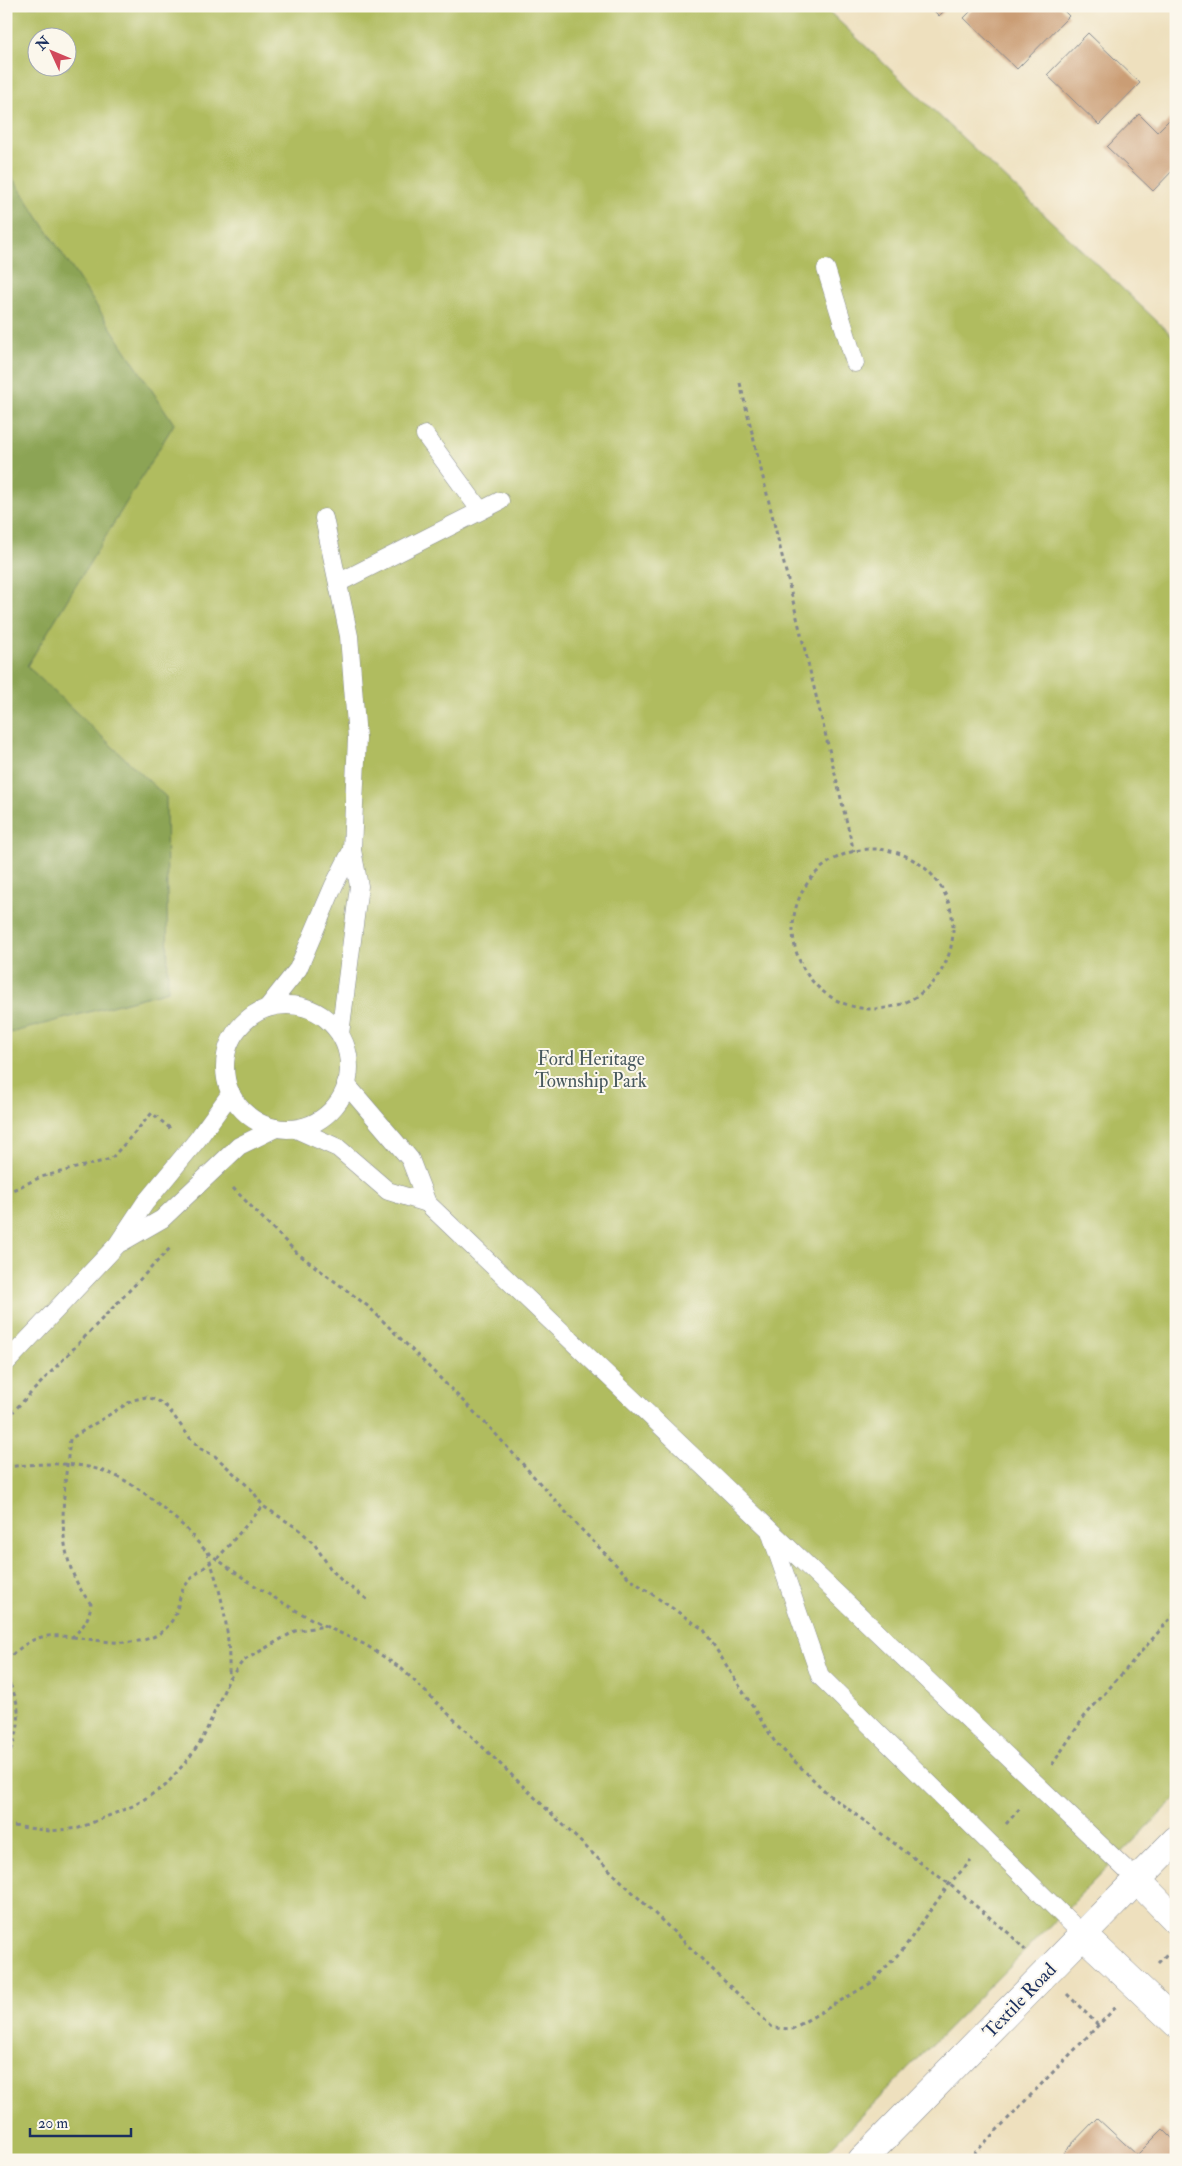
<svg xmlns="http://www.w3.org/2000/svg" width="1182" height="2166" viewBox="0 0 1182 2166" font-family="'IM FELL Double Pica',serif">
	<rect width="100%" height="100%" fill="#fbf7ec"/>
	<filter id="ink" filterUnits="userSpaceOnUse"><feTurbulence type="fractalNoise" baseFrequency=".02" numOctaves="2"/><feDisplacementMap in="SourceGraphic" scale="10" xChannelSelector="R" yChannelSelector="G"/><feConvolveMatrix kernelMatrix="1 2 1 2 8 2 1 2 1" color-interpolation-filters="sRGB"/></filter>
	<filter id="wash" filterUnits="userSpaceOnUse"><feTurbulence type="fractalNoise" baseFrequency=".0096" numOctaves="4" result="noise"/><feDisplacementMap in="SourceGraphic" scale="20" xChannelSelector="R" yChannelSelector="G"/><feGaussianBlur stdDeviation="1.12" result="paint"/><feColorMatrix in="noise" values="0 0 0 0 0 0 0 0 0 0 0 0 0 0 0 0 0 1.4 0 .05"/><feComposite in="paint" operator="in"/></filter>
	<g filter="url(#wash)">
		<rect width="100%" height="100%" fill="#eee0be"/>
		<path fill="#b0bc5e" stroke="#66765e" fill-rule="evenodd" d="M6,6h817l353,333v1459l-358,362h-812zM38,38h30v30h-30z"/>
		<path fill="#8ca455" stroke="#546a5a" d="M6,168l168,256 -147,242 139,131 2,194 -162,43z"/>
		<g id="blocks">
			<g fill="#ca9d75">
				<path d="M929,6h20l-10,10z"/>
				<path d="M976,6h83l10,10 -52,53 -53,-51z"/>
				<path d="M1088,33l52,50 -41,42 -52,-50z"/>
				<path d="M1176,113v54l-23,24 -46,-44 32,-33 18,18z"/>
				<path d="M1097,2118l40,37 26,-26 13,13v18h-106l-7,-7z"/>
			</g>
		</g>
	</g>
	<g filter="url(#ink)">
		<use href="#blocks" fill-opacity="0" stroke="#84888e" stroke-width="1"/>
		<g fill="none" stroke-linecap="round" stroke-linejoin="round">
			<g stroke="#84888e" stroke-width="19">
				<g id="service">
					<path d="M826,269l29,94"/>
					<path d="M425,435l55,75"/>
					<path d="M324,518l25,118 8,102 -5,112 7,36 -19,148"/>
					<path d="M338,583l162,-82"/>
					<circle cx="287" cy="1067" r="62"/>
					<path d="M267,1008l31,-39 36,-84 18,-35"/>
					<path d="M346,1084l64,75 17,44 710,677"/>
					<path d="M296,1129l42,19 50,43 39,12"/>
					<path d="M122,1242l40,-23 77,-73 37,-18"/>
					<path d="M6,1363l111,-118 28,-42 52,-63 34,-47"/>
					<path d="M771,1534l49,142 263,259"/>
				</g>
			</g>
			<g stroke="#84888e" stroke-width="29">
				<g id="minor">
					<path d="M1137,1880l39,40"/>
					<path d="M1083,1935l93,88"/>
				</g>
			</g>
			<g stroke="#84888e" stroke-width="29">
				<path id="secondary" d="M862,2160l314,-320"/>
			</g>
			<g stroke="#84888e" stroke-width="3" stroke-dasharray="4 4" stroke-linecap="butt">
				<path d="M740,383l114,469"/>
				<circle cx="873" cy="929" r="80"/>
				<path d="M233,1188l64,65 72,54 123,123 90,100 48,49 74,51 71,112 53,52 121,90 62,51 14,15"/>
				<path d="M6,1193l35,-16 70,-18 41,-46 20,17"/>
				<path d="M6,1419l166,-173"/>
				<path d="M6,1467c29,-3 63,-6 91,2 31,8 60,33 83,54 11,9 18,22 29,30 36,28 75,52 116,73"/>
				<path d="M207,1552c16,44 23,79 22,126"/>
				<path d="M217,1559l46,-53"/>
				<path d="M73,1637c32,4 84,17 102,-22 4,-9 4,-21 10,-29 6,-9 18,-17 26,-24"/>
				<path d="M6,1660c25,-22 33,-27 66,-23 12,-10 17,-18 19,-33 -40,-49 -27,-107 -21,-165l63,-39 13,-3 11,3 11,8 22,30 11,11 14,7 37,34 11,16 37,24 15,15 15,23 12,13 26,19"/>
				<path d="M6,1678c17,26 16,54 0,80"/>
				<path d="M1052,1765l32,-48 92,-105"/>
				<path d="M1006,1824l16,-18"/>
				<path d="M6,1825l44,6 29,-3 56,-23 30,-19 24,-28 14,-20 26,-59 14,-18 52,-30 30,-5 41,19 36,24 371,359 19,1 79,-46 33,-35 45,-64 22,-23"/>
				<path d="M1158,1963l13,-13"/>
				<path d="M1067,1994l31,31"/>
				<path d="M968,2160l148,-153"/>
			</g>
			<use href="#service" stroke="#fff" stroke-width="18"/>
			<use href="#minor" stroke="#fff" stroke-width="28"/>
			<use href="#secondary" stroke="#fff" stroke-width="28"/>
		</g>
	</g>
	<g text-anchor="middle" stroke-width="4" stroke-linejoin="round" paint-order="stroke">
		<g font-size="19" fill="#48595e" stroke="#fbf7ec">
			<text x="591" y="1065">Ford Heritage<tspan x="591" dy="22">Township Park</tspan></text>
		</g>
		<g font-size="19" fill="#1b2f5e" stroke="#fbf7ec">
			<text transform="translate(1019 2000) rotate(-46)" y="7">Textile Road</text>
		</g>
	</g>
	<rect width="1182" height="2166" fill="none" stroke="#fbf7ec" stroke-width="25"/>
	<g transform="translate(52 52) rotate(314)"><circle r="24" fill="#fbf7ec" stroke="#a1a7b3"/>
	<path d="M0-4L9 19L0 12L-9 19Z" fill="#d1495b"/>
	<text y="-8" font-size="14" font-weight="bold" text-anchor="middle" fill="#1b2f5e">N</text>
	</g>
	<path d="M30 2128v8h101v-8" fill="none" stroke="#1b2f5e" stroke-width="2.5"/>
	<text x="38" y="2128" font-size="15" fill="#1b2f5e" stroke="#fbf7ec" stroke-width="4" paint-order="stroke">20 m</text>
</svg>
